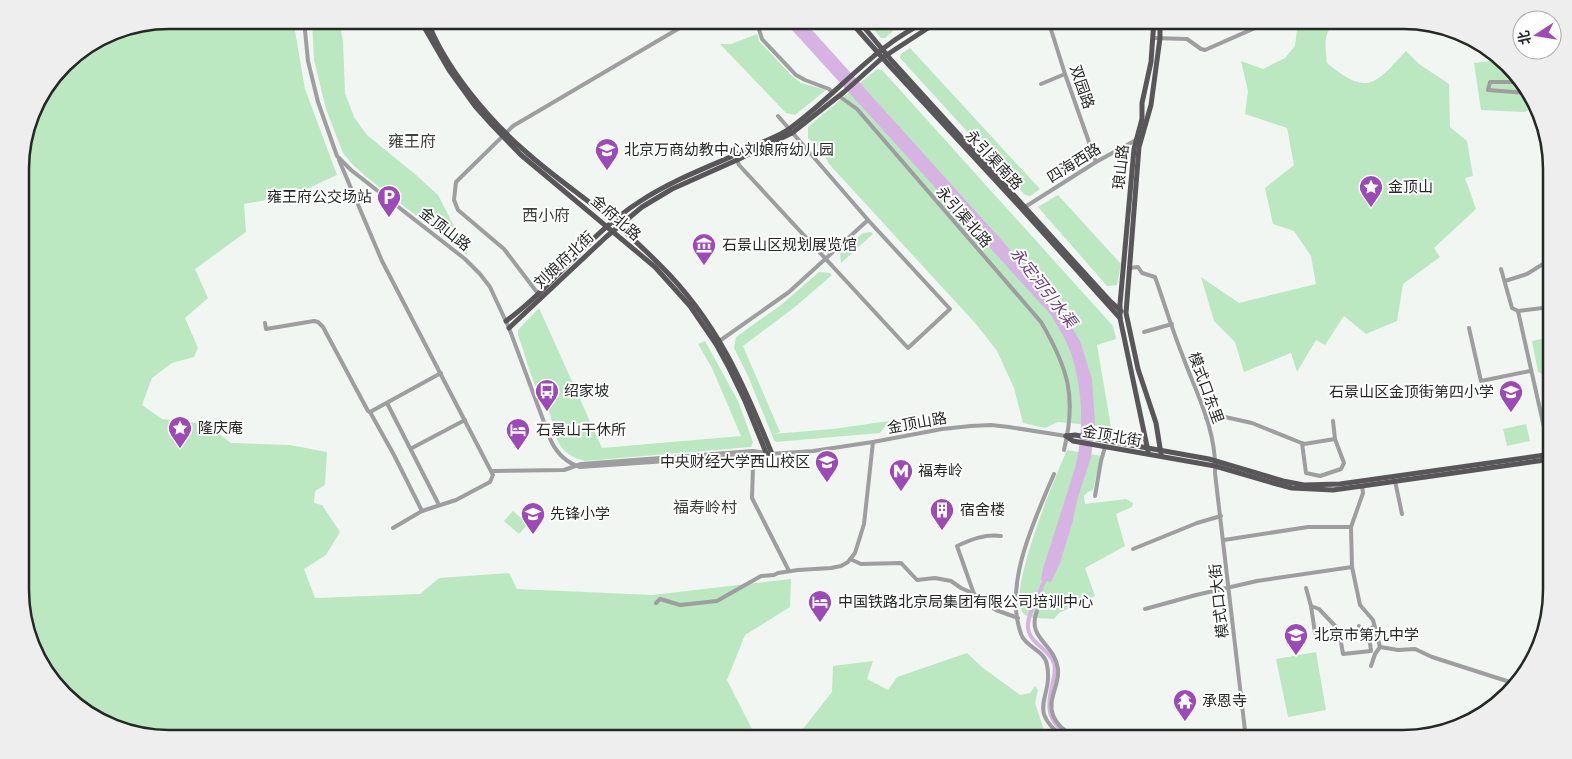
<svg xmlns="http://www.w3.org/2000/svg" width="1572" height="759" viewBox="0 0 1572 759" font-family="Montserrat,'Noto Sans SC',sans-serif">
	<rect width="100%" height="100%" fill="#f1f6f2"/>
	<g fill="#bbe8c1">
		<path d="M169,20h127l-1,11 10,58 32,86 -43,20 -50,9 2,28 -51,37 13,29 -23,20 13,30 -4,9 -22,6 -20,15 -10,27 20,14 43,5 26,19 59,2 37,7 -2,33 -10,6 -1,12 8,2 18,27 -14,23 -22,14 11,29 105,-4 19,-16 70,-5 8,16 135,6 139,-16 -1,28 -45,28 -18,45 30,59h-588l-66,-15 -52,-44 -30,-70 -1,-451 7,-26 13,-21 -5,-9 36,-46 41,-26z"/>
		<path d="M312,20h27l4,21 2,52 9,24 13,18 49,40 22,20 17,33 12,12v15l-98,-76 -16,-14 -10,-12 -17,-44 -12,-49z"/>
		<path d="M866,20h18l9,11 -8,7h-4z"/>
		<path d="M1298,20h38c-13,14 -11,25 -9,43 12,10 34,28 50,16 11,-7 20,-19 29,-28l13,13 30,20 1,43 17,14 6,35 -8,2 11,31 -42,39 6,9 -37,27 -6,37 -31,13 -22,-18 -19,29 -9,-5 -19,32 -6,-19 -47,19 -9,-30 -21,-21 -13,-44 38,26 77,-19 -5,-28 -17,-25 -21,-7 -8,-36 29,-23 -7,-37 -42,-14 3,-23 -7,-30 22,8 22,-11 10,-12z"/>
		<path d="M757,34l2,7 33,35 9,7 25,7 -31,25 -9,-2 -66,-69h11z"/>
		<path d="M910,48l130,141 -10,7 -5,-1 -125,-137 1,-4z"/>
		<path d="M1499,60l22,19 13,29 -10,4 -43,-2 -7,-47z"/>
		<path d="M877,69l5,1 231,256 3,13 -19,6 14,82 -53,-5 -13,6 -22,-5 -9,-35 -17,-37 -21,-27 -147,-160 -6,-12 -15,-14v-11z"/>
		<path d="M1058,195l63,69 -4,21 -10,1 -69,-79z"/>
		<path d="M871,232l2,2 -32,29 -1,-10 23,-20z"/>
		<path d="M819,272l11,1 2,2 -37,32 -52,39 37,86 -7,2 60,-5 56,-8 -9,12 -104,9 -2,-2 -26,-64 -14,-28 2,-11 45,-32z"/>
		<path d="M539,308l63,140 139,-12 -29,-68 -14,-24 7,-3 33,60 15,41 -2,5 -166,14c-36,-10 -27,-32 -39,-58 -2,-3 -5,-6 -7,-9 -9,-18 -14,-40 -21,-59v-5z"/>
		<path d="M1551,337v42l-13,-7 -6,-31z"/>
		<path d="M1526,424l4,17 -23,5 -4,-17z"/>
		<path d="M1067,450l34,6 -8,34 -5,2 -4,4 1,8 41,-5 7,4 -1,4 -16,7 9,32 -40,22 10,28 -36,17 -5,6c-9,-1 -23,1 -30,-5 -20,-17 33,-141 43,-164z"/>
		<path d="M513,511l15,13 -9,10 -15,-13z"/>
		<path d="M1316,652l10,58 -38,7 -12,-58z"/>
		<path d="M967,653l16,15 37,27 10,-2 5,-7 3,4 -3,13 10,30 9,6h-259l37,-47 1,-26 40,-5 -6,18 21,11 9,-13z"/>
	</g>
	<path fill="#d6b3e2" d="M783,20h20l230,255 25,30 22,36 12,38 3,45 -4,33 -13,40 -6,27 -12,39 -9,19 -10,-2 2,-11 32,-101c10,-39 8,-85 -7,-122 -4,-11 -12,-21 -17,-31z"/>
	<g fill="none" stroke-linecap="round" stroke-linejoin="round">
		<path stroke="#d6b3e2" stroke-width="4" d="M1046,576c-4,14 -16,32 -18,47 -2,20 20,24 26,40 2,6 0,13 -1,19 -7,30 -6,36 18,57"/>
		<g stroke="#9e9d9f" stroke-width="4">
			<path d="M304,20l4,41 10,41 19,54 14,14 114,89 15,15 10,13 19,41 42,113c6,12 16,22 29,26l233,-16 60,-9 69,-13 29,-3 20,-1 18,2 57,9"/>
			<path d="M756,20l6,19 34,36 9,5 24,9 4,4"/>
			<path d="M1048,20l17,54 31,88"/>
			<path d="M1154,38l33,1 14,10 4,1 68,-30"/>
			<path d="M1523,82h-33l-2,8 39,3"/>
			<path d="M1041,84l24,-10"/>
			<path d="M839,96l18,13 184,213c27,46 36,75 23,128"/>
			<path d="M339,160l43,101 111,214 -3,7 -34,18 -34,11 -29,17"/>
			<path d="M737,160l2,5 169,183 42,-39 -82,-89 -90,-104"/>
			<path d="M1025,207l71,-45 40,-22"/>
			<path d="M1129,268l9,-1 4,6 13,4c9,25 17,52 27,77 14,39 35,76 33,119l31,266"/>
			<path d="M1501,269l11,39 6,3"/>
			<path d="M1505,281l22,-7 16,-10 8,-3"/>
			<path d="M539,295l-35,-46 -46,-39 -4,-10 2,-18 57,-56 175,-103"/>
			<path d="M1518,311l34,152"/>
			<path d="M1518,311l33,-4"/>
			<path d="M265,323l1,6 48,-8 4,1 5,5 45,84 2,1 24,43 28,56"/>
			<path d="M1469,328l12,53 49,-10"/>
			<path d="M1144,332l28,-8"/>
			<path d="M718,342l71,-50 79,-72"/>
			<path d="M387,403l52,102"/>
			<path d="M370,412l71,-39"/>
			<path d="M1206,418l10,-3 36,8 52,21 31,-5 -2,-18"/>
			<path d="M1302,443l4,30 14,3 21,-7 3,-6 -9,-24"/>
			<path d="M412,448l53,-28"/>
			<path d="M756,455l-3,11 -1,32 37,73"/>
			<path d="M492,471l72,-1 17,-6 172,-13 15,2"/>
			<path d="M1054,474c-19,45 -51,110 -33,160 4,13 24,16 26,31 7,34 -23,44 19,74"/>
			<path d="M1395,481l7,33"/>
			<path d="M1362,486l1,7 -12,34 1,40 8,38 13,15 7,27"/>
			<path d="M1095,496l6,-35 4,-14"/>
			<path d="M1224,540l84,-13h43"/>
			<path d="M1133,549l64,-26 24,-7"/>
			<path d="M850,559l11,5 40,-1 16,17 18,-2 16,3 10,7 11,5 24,17 22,8"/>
			<path d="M1306,588l5,18 4,27"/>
			<path d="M974,594l-17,-48c15,-7 28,-12 44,-10"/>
			<path d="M656,603l4,-4 20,6 37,-4 44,-25 13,-1 4,-2 20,-3 33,-2 10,-2 7,-4 7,-9 9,-29 9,-82"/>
			<path d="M1311,606l8,3 20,21 4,24 28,-3 -1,-8 -11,-17"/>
			<path d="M1145,609l51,-14 61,-14 95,-14"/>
			<path d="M1037,611c-11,28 18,32 21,58 2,16 -11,30 -5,46 4,11 14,17 24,24"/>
			<path d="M1361,630l14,-3"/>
			<path d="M1380,647l18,3 17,-1 17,8 81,26"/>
			<path d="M1371,666l4,-12 5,-7"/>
		</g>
		<g stroke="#59565a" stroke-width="5">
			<path d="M420,20l29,50 26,36 17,19 29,30 134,112 35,39 26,38 12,22 17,35 22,54"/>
			<path d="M427,20c18,48 61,99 99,132 28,25 58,45 86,68 16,14 32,29 47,44 57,56 84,118 113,190"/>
			<path d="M849,20l39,44 132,143 100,111"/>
			<path d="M858,20l34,41 217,239 12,11"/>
			<path d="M1160,20v18l-9,67 -12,42 -13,166 12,56 18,54 5,31"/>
			<path d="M506,321c48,-35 83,-87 133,-119 36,-24 78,-38 116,-56 11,-6 24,-10 34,-17 49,-35 86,-85 141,-109"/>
			<path d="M509,328l97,-91 36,-30 30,-18 65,-29 55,-27 52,-41 38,-34 46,-30 17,-8"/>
			<path d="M1066,436l7,5 142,25 58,17 19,5 41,2 29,-4 190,-27"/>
			<path d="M1066,436l9,-1 134,24 74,22 21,4 36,-1 212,-30"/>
			<path d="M1148,451l-28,-133v-14l14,-155 8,-30v-16l9,-41 3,-42"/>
		</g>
	</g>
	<defs>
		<g id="school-pin" transform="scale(1.25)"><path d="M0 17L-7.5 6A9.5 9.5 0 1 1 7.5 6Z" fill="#9d49b8" stroke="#fff"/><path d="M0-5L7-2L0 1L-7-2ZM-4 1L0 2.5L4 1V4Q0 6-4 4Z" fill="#fff"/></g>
		<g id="sight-pin" transform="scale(1.25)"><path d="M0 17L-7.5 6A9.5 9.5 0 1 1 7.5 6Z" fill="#9d49b8" stroke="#fff"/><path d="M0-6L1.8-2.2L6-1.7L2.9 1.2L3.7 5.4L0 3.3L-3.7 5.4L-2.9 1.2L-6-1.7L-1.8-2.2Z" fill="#fff"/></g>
		<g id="parking-pin" transform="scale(1.25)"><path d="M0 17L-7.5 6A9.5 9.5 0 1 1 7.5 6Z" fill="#9d49b8" stroke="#fff"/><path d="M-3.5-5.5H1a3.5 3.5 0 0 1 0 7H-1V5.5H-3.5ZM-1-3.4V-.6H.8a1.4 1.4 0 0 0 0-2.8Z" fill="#fff"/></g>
		<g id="museum-pin" transform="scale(1.25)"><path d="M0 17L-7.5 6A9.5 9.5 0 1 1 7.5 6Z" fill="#9d49b8" stroke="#fff"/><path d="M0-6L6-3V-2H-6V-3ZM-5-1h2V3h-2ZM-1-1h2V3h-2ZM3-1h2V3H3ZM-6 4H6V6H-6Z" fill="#fff"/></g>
		<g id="bus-pin" transform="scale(1.25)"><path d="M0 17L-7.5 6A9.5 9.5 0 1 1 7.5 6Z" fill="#9d49b8" stroke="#fff"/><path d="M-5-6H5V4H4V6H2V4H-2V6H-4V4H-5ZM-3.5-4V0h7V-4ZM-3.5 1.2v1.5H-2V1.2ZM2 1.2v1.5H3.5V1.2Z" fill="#fff"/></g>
		<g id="hotel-pin" transform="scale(1.25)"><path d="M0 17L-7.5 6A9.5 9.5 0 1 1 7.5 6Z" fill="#9d49b8" stroke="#fff"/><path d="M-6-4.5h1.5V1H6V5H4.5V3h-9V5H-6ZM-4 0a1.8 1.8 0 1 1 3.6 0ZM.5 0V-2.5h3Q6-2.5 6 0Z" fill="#fff"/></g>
		<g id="university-pin" transform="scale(1.25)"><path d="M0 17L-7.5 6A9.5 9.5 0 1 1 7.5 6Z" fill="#9d49b8" stroke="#fff"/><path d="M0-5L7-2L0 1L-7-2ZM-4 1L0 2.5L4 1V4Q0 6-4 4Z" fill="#fff"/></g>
		<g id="metro-pin" transform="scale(1.25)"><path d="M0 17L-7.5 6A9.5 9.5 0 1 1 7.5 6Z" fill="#9d49b8" stroke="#fff"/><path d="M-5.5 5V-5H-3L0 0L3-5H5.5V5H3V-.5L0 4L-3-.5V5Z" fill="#fff"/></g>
		<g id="building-pin" transform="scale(1.25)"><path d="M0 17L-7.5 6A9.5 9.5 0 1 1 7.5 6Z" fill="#9d49b8" stroke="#fff"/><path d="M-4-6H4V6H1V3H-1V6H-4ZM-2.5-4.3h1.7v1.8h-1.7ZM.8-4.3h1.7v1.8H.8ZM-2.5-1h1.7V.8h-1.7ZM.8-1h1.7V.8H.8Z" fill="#fff"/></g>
		<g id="temple-pin" transform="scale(1.25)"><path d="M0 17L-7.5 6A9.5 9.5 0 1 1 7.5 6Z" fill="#9d49b8" stroke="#fff"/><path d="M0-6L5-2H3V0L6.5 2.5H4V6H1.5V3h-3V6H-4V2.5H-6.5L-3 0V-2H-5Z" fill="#fff"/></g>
	</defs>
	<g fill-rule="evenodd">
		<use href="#school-pin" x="607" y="150"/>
		<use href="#sight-pin" x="1371" y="187"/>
		<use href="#parking-pin" x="389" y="197"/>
		<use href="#museum-pin" x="704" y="245"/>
		<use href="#bus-pin" x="547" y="391"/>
		<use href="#school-pin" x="1511" y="392"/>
		<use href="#sight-pin" x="180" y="428"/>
		<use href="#hotel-pin" x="518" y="430"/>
		<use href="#university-pin" x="827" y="462"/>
		<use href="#metro-pin" x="901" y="471"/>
		<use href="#building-pin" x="942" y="510"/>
		<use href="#school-pin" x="533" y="514"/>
		<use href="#hotel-pin" x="820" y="602"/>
		<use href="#school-pin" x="1296" y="635"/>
		<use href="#temple-pin" x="1185" y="701"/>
	</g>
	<g text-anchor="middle" stroke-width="4" stroke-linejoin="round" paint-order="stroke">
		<g font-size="15" fill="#262826" stroke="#fff">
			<text transform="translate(1082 87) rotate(71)" y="5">双园路</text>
			<text transform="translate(994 160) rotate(47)" y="5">永引渠南路</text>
			<text transform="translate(1074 163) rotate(-32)" y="5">四海西路</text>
			<text transform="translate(1121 167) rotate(-84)" y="5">琅山路</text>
			<text transform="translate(964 217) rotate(49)" y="5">永引渠北路</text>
			<text transform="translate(616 218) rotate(41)" y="5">金府北路</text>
			<text transform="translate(445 229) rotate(38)" y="5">金顶山路</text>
			<text transform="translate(564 260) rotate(-43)" y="5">刘娘府北街</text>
			<text transform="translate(1206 388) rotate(70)" y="5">模式口东里</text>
			<text transform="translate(917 423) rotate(-10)" y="5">金顶山路</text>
			<text transform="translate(1112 436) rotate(10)" y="5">金顶北街</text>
			<text transform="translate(1219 601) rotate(-96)" y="5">模式口大街</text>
		</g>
		<g font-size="15" fill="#262826" stroke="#fff" text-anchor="start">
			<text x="624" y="155">北京万商幼教中心刘娘府幼儿园</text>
			<text x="1388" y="192">金顶山</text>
			<text x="372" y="202" text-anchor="end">雍王府公交场站</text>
			<text x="722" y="250">石景山区规划展览馆</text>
			<text x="564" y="396">绍家坡</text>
			<text x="1494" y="397" text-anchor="end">石景山区金顶街第四小学</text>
			<text x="198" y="433">隆庆庵</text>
			<text x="536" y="435">石景山干休所</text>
			<text x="810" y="467" text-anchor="end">中央财经大学西山校区</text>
			<text x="918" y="476">福寿岭</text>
			<text x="960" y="515">宿舍楼</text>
			<text x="550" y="519">先锋小学</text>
			<text x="838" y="607">中国铁路北京局集团有限公司培训中心</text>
			<text x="1314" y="640">北京市第九中学</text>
			<text x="1202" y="706">承恩寺</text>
		</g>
		<g font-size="16" fill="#3e423e" stroke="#fff">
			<text x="412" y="147">雍王府</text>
			<text x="546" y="221">西小府</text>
			<text x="705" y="513">福寿岭村</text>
		</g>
		<g font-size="16" font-style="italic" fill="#693e78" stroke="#fff">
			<text transform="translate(1044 287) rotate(52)" y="6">永定河引水渠</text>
		</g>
	</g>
	<path d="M0 0H1572V759H0ZM169 29H1403A140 140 0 0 1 1543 169V590A140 140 0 0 1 1403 730H169A140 140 0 0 1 29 590V169A140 140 0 0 1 169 29Z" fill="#eee" fill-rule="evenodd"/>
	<path fill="none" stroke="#262826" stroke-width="2.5" d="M169 29H1403A140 140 0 0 1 1543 169V590A140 140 0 0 1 1403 730H169A140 140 0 0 1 29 590V169A140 140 0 0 1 169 29Z"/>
	<g transform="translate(1537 35) rotate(258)"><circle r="24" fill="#ffffff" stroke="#a8a9a8"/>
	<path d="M0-4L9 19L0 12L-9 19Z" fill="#9d49b8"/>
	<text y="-8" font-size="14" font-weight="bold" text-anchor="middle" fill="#262826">北</text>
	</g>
</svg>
